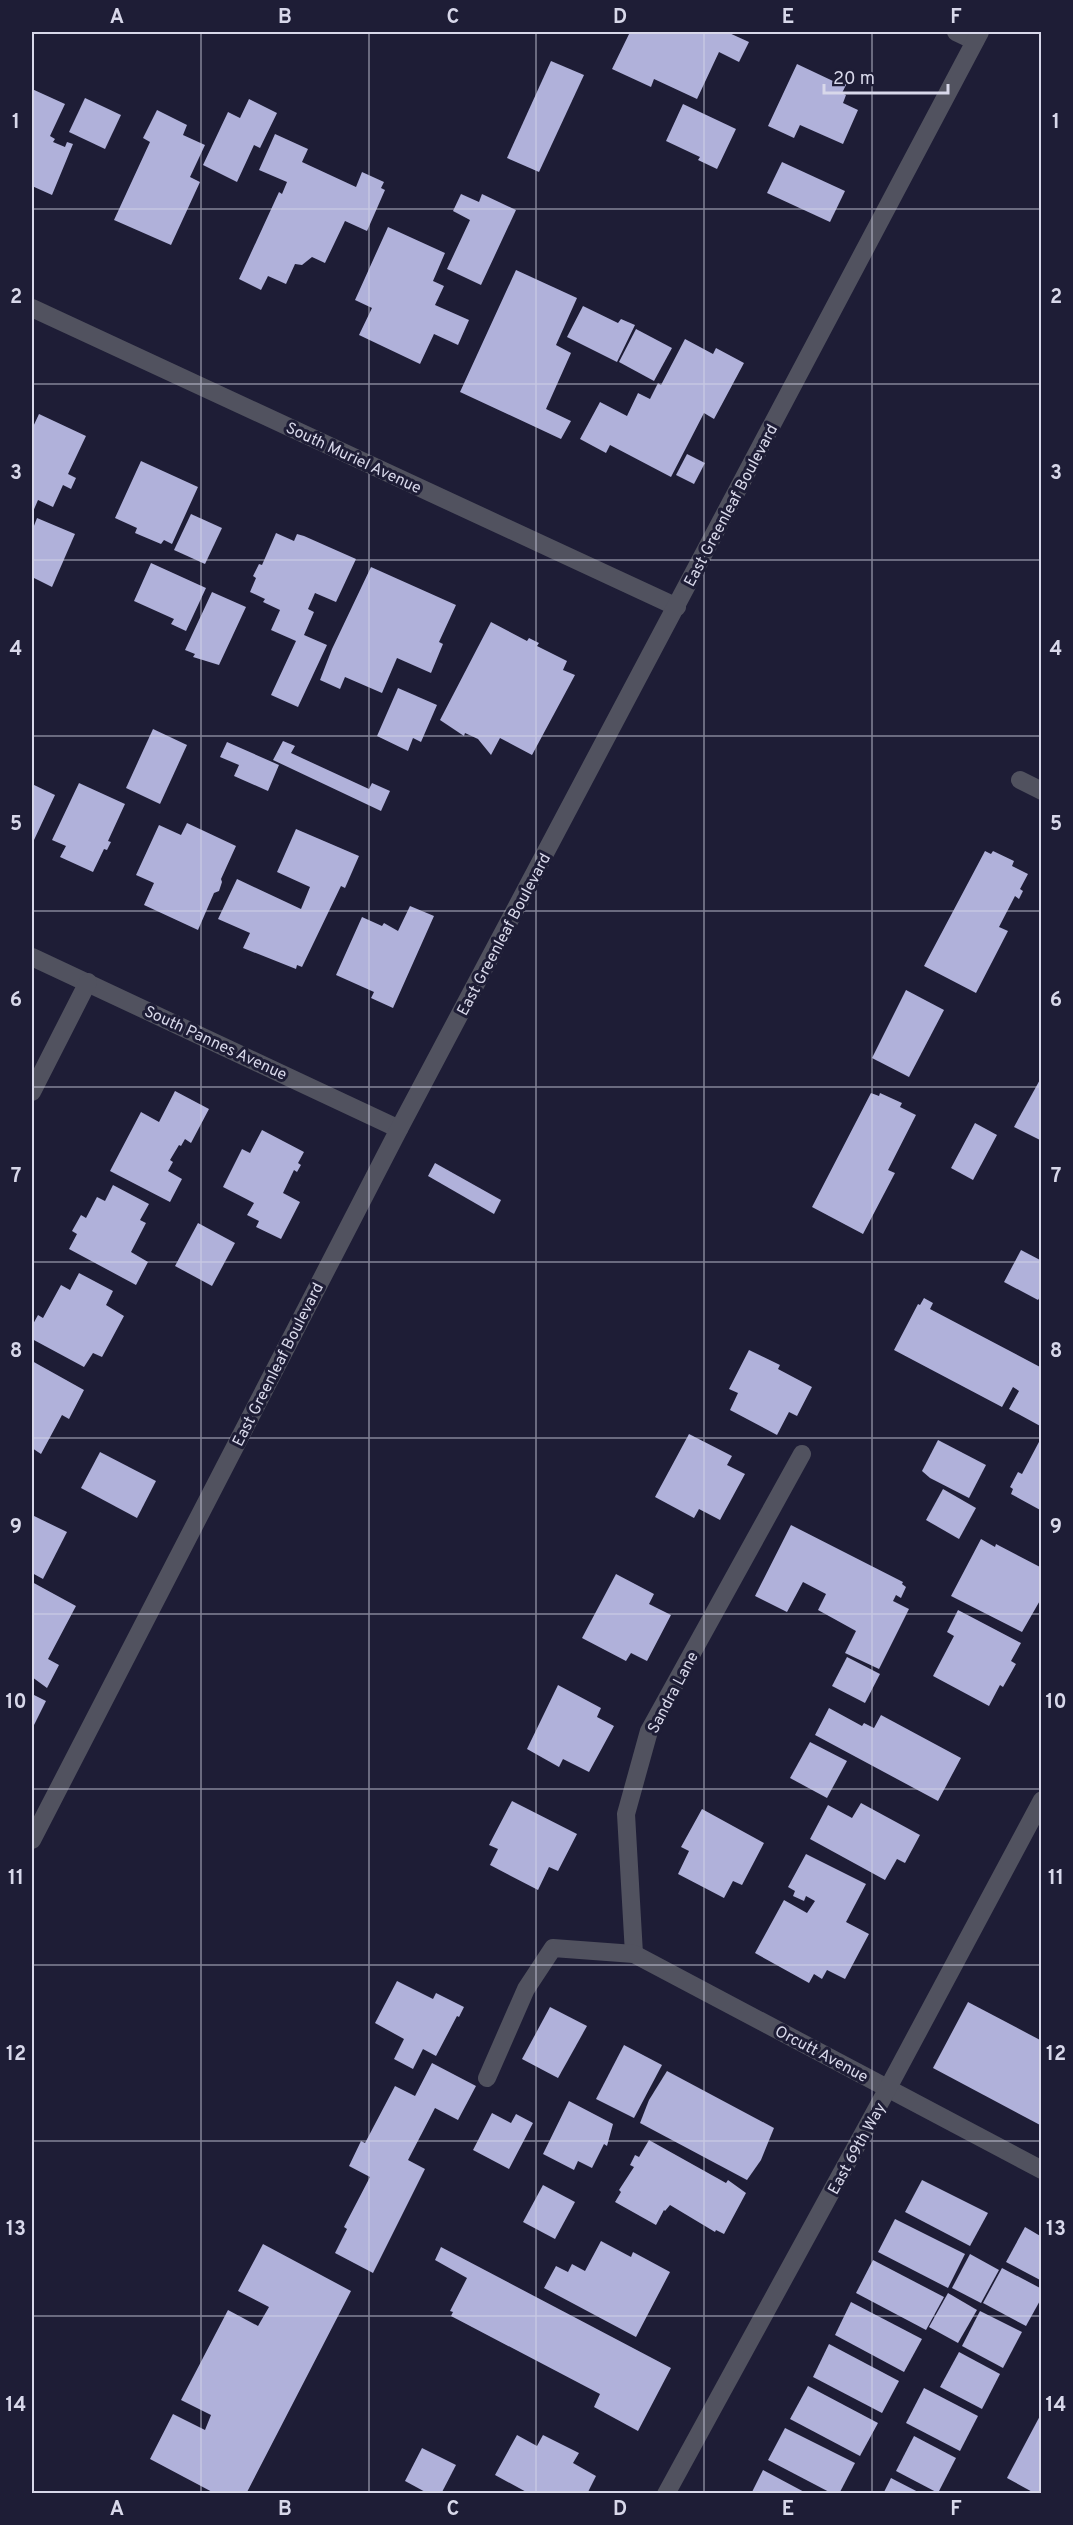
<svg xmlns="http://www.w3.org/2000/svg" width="1073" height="2525" viewBox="0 0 1073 2525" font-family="Overpass,sans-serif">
	<rect width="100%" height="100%" fill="#1e1d36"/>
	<g fill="#b0b1da">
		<path d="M630,32h97l22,10 -10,20 -20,-10 -22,47 -43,-20 -3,8 -39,-18z"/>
		<path d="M551,61l33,14 -45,97 -32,-14z"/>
		<path d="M797,64l36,17 2,-3 12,5 -5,10 4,2 -3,8 15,7 -15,34 -43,-19 -6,13 -26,-12z"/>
		<path d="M32,89l33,15 -15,32 5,3 -2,3 12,5 2,-5 6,2 -21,51 -20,-9z"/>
		<path d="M85,98l36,17 -16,34 -36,-17z"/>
		<path d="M249,99l28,14 -17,35 -6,-3 -17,37 -34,-17 25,-53 12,6z"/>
		<path d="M683,104l53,25 -19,40 -19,-9 2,-3 -34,-16z"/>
		<path d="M157,110l30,15 -4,10 22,10 -15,32 10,5 -29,63 -57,-25 36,-78 -7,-4z"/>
		<path d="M275,134l33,15 -6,13 54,25 6,-15 22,10 -3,6 4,2 -18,41 -22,-10 -20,42 -13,-6 -10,8 -7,-1 -9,20 -18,-8 -7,14 -22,-11 40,-87 3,2 5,-12 -28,-12z"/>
		<path d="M782,162l63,29 -15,31 -63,-29z"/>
		<path d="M461,194l18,8 3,-8 34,16 -35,75 -34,-16 23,-49 -17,-9z"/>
		<path d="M388,227l57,26 -12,28 11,5 -9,19 34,15 -11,25 -24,-11 -14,30 -61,-29 13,-27 -17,-8z"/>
		<path d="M516,270l61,28 -21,47 15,8 -25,56 25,12 -10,18 -101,-47z"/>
		<path d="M583,306l35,17 3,-4 14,6 -18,37 -50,-25z"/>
		<path d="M636,329l36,19 -18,33 -35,-19z"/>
		<path d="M685,339l28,15 3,-6 28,15 -30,56 -10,-6 -33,64 -61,-32 -4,8 -26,-14 20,-37 27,14 11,-23 12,6 8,-16 3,2z"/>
		<path d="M39,414l47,22 -18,38 8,4 -5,11 -8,-4 -10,22 -15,-7 -6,14v-85z"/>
		<path d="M687,454l18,9 -11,21 -18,-9z"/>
		<path d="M141,461l57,26 -26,57 -8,-4 -3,4 -26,-11 2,-5 -22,-10z"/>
		<path d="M191,514l31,14 -17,36 -31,-14z"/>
		<path d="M37,518l38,16 -23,53 -20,-10v-46z"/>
		<path d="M276,533l18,8 3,-7 7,2 52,23 -20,43 -21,-9 -7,16 6,3 -10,23 23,10 -29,62 -27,-12 25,-54 -25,-11 9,-20 -17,-8 2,-3 -15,-7 6,-14 -3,-2 6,-12 3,1z"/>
		<path d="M151,563l55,25 -20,43 -15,-7 3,-5 -40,-18z"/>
		<path d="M371,567l85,38 -17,37 4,2 -12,29 -34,-15 -15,35 -37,-16 -5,12 -20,-9 12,-31z"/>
		<path d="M212,592l34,15 -27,58 -26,-8 2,-3 -10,-4z"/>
		<path d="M491,622l36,19 2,-3 10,5 -2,3 30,15 -4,9 12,5 -43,80 -32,-17 -9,17 -13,-16 -13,-6 -1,3 -24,-16z"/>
		<path d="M398,688l39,17 -16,37 -8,-4 -5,13 -31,-15z"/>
		<path d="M153,729l34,16 -27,59 -34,-16z"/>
		<path d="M283,741l12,5 -4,7 78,36 3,-6 18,8 -9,20 -108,-51z"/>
		<path d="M227,742l52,23 -11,26 -34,-15 5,-11 -19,-8z"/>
		<path d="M79,783l46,21 -17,37 3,1 -4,8 -3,-1 -11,23 -33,-15 6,-11 -14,-6z"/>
		<path d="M32,784l23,11 -21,45 -2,-2z"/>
		<path d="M187,823l49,23 -15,33 1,3 -3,9 -5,2 -16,37 -54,-25 10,-22 -18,-8 23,-50 22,10z"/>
		<path d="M296,829l63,27 -14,32 -4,-2 -39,81 -5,-2 -1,4 -53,-21 7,-15 -32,-14 19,-40 64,30 9,-22 -33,-15z"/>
		<path d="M985,851l6,3 2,-3 21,10 -2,5 16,8 -8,15 3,2 -4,8 -4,-3 -16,31 9,4 -32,62 -52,-27z"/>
		<path d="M410,906l24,10 -41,92 -22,-10 3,-6 -38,-17 26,-58 20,9 2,-3 14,8z"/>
		<path d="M906,990l38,20 -35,67 -37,-19z"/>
		<path d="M1042,1076v65l-28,-14z"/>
		<path d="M175,1091l34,18 -18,34 -6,-4 -4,7 -2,-1 -9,15 3,2 -5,9 14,8 -12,23 -60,-31 31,-59 18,10z"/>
		<path d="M871,1093l8,3 1,-3 22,10 -2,4 16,8 -28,55 7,3 -32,61 -51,-27z"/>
		<path d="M975,1123l22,12 -24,45 -22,-12z"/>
		<path d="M262,1130l42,22 -6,11 3,2 -4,7 -3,-2 -11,23 17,9 -19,37 -25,-12 3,-6 -12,-6 7,-12 -31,-16 19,-38 8,4z"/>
		<path d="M435,1163l66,37 -7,14 -66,-38z"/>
		<path d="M113,1185l36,19 -9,16 6,3 -15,29 17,10 -12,23 -67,-36 8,-15 -5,-3 9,-16 5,3 11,-21 8,4z"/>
		<path d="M198,1223l37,20 -23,43 -37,-20z"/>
		<path d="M1021,1250l21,11v33l-4,6 -34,-18z"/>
		<path d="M79,1273l34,18 -7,14 18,11 -22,41 -9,-4 -9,14 -52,-28v-13l6,-11 5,3 18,-33 9,5z"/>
		<path d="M924,1298l9,5 -3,6 112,59v59l-33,-18 10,-18 -6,-4 -11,20 -108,-57 24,-46 2,1z"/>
		<path d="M749,1350l31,15 -2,4 34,18 -15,29 -8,-4 -12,23 -47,-25 8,-17 -9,-4z"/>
		<path d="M32,1361l52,29 -15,29 -7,-4 -21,39 -9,-6z"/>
		<path d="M689,1434l43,22 -5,9 18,9 -25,46 -21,-11 -5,9 -39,-21z"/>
		<path d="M938,1440l48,25 -17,33 -39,-20 -8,-7z"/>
		<path d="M1040,1440l2,1v70l-31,-17 2,-5 -3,-2 8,-15 4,2z"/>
		<path d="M100,1452l56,29 -19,37 -56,-30z"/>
		<path d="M943,1489l33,19 -17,31 -33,-19z"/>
		<path d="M32,1515l35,17 -24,47 -11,-6z"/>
		<path d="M791,1525l112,57 -1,2 4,3 -5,11 -5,-3 -3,6 16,8 -30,60 -34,-16 11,-22 -38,-21 8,-16 -23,-12 -16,30 -32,-16z"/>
		<path d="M981,1539l14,8 1,-3 46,24v29l-20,35 -71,-36z"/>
		<path d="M616,1574l38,20 -5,10 22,11 -24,46 -16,-8 -5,8 -44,-23z"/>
		<path d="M32,1582l44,24 -28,53 11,6 -12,23 -15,-11z"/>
		<path d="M958,1610l63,33 -10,18 5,3 -13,23 -3,-2 -11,21 -56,-30 21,-40 -7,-4z"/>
		<path d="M847,1657l33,17 -15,29 -33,-17z"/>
		<path d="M558,1685l43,23 -4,9 17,9 -25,46 -26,-13 -4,8 -32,-18z"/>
		<path d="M32,1694l14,7 -14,28z"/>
		<path d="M829,1708l33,18 2,-3 10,5 7,-13 80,43 -23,43 -123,-66z"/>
		<path d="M810,1742l37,19 -20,37 -37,-20z"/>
		<path d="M512,1801l65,33 -19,37 -9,-4 -11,23 -48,-25 8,-16 -9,-4z"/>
		<path d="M861,1803l59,32 -15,28 -8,-4 -12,21 -75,-41 18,-34 24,13z"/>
		<path d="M702,1809l62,34 -22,42 -9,-4 -9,17 -46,-24 11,-23 -8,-4z"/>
		<path d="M806,1854l60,30 -20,38 23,12 -24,45 -18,-9 -5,9 -8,-5 -5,9 -54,-30 29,-53 23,13 8,-12 -9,-5 -2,5 -11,-5 2,-5 -7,-4z"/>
		<path d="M397,1981l36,18 3,-6 28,14 -5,10 -2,-1 -21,40 -13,-7 -10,20 -19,-10 10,-20 -29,-16z"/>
		<path d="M968,2002l74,39v85l-109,-58z"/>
		<path d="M550,2007l37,19 -29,52 -36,-19z"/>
		<path d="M624,2045l38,20 -28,53 -38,-19z"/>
		<path d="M432,2063l44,23 -18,34 -23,-12 -27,52 17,9 -52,104 -38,-20 12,-24 -3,-2 26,-50 -21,-11 12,-25 4,2 30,-57 20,10z"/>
		<path d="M667,2071l107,57 -13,32 -14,20 -107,-57 9,-23z"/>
		<path d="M569,2101l44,23 -6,22 -3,-2 -12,24 -14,-7 -4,9 -31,-16z"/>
		<path d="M492,2113l19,10 5,-9 17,9 -24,46 -36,-19z"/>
		<path d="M649,2140l77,43 2,-3 18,13 -22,41 -8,-4 -1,2 -45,-27 -5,6 -1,-1 -8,15 -41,-23 6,-10 -2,-2 15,-23 -4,-2 5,-10 4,2z"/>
		<path d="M922,2180l66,33 -18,33 -65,-34z"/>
		<path d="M543,2185l32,17 -20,37 -32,-17z"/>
		<path d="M895,2219l70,35 -17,34 -70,-36z"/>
		<path d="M1025,2227l17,10v44l-36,-19z"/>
		<path d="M601,2241l30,16 2,-5 37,20 -34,65 -92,-49 12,-22 12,6 4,-8 13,7z"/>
		<path d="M263,2244l88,47 -105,203h-30l-66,-35 23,-45 32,16 6,-15 -30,-15 47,-90 30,16 11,-19 -31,-16z"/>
		<path d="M441,2247l230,121 -33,63 -44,-24 6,-13 -149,-78 2,-4 -3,-1 17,-33 -32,-18z"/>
		<path d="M970,2254l29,16 -18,33 -29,-15z"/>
		<path d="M873,2260l71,37 -18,33 -70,-37z"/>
		<path d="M1002,2268l40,21v8l-16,29 -43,-23z"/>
		<path d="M948,2293l29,17 -19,33 -29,-16z"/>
		<path d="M851,2302l71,37 -18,33 -69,-37z"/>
		<path d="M980,2311l42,21 -19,36 -41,-22z"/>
		<path d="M829,2344l70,37 -17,32 -69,-36z"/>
		<path d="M959,2352l41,22 -18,35 -42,-22z"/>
		<path d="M808,2386l70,37 -18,33 -70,-37z"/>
		<path d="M924,2388l54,28 -18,35 -54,-28z"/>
		<path d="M1042,2412v82h-6l-29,-16z"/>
		<path d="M785,2428l70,35 -16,31h-6l-65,-34z"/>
		<path d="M517,2435l20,11 6,-11 36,18 -6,10 23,13 -9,18h-57l-35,-19z"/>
		<path d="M914,2436l42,22 -18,35 -42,-22z"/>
		<path d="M422,2448l34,17 -15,29h-12l-24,-13z"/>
		<path d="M763,2470l45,24h-57z"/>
		<path d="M891,2478l31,16h-39z"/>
	</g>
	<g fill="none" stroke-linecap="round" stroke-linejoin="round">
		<g stroke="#51525f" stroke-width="18">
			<path d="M956,32l19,9"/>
			<path d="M32,308l645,299"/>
			<path d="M1020,780l22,11"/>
			<path d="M32,957l367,172"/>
			<path d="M32,1092l56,-110"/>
			<path d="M32,1840l367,-711 581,-1097"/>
			<path d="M634,1954l-8,-140 23,-83 153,-277"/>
			<path d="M487,2078l39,-89 27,-41 81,6 408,216"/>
			<path d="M666,2494l222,-406 154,-288"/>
		</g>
	</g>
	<path fill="none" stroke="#d8d8ea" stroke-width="1.5" stroke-opacity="0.55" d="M201,32v2462M369,32v2462M536,32v2462M704,32v2462M872,32v2462M32,209h1010M32,384h1010M32,560h1010M32,736h1010M32,911h1010M32,1087h1010M32,1262h1010M32,1438h1010M32,1614h1010M32,1789h1010M32,1965h1010M32,2141h1010M32,2316h1010"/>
	<g text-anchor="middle" stroke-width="6" stroke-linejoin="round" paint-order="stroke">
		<g font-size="16" fill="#d8d8ea" stroke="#1e1d36">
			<text transform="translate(354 457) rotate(25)" y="6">South Muriel Avenue</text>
			<text transform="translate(730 505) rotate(-62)" y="6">East Greenleaf Boulevard</text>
			<text transform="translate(503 934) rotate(-62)" y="6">East Greenleaf Boulevard</text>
			<text transform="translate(216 1042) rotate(25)" y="6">South Pannes Avenue</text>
			<text transform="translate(277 1364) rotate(-63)" y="6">East Greenleaf Boulevard</text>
			<text transform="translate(672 1692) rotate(-62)" y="6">Sandra Lane</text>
			<text transform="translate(822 2053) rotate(28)" y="6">Orcutt Avenue</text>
			<text transform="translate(856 2148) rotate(-61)" y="6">East 69th Way</text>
		</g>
	</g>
	<rect width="1073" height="2525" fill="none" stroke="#1e1d36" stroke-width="66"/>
	<path d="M824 84v9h124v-9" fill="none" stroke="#d8d8ea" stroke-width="3"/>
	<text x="833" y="84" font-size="18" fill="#d8d8ea" stroke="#1e1d36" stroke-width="4.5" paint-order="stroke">20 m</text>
	<rect x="33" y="33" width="1007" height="2459" fill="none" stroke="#d8d8ea" stroke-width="2"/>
	<g font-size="20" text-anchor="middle" font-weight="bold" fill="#d8d8ea">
		<text x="117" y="23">A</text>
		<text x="285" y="23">B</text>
		<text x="453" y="23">C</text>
		<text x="620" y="23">D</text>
		<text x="788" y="23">E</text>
		<text x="956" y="23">F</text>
		<text x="16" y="128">1</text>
		<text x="1056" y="128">1</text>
		<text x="16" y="303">2</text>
		<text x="1056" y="303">2</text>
		<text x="16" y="479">3</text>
		<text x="1056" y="479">3</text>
		<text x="16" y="655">4</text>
		<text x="1056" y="655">4</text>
		<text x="16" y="830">5</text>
		<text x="1056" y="830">5</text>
		<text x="16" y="1006">6</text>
		<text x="1056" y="1006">6</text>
		<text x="16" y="1182">7</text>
		<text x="1056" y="1182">7</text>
		<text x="16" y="1357">8</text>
		<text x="1056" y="1357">8</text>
		<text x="16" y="1533">9</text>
		<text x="1056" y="1533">9</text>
		<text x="16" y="1708">10</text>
		<text x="1056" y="1708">10</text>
		<text x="16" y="1884">11</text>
		<text x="1056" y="1884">11</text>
		<text x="16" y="2060">12</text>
		<text x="1056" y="2060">12</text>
		<text x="16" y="2235">13</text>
		<text x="1056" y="2235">13</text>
		<text x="16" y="2411">14</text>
		<text x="1056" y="2411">14</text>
		<text x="117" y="2515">A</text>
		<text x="285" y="2515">B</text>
		<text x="453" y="2515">C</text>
		<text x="620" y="2515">D</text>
		<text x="788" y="2515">E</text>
		<text x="956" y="2515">F</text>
	</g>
</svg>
